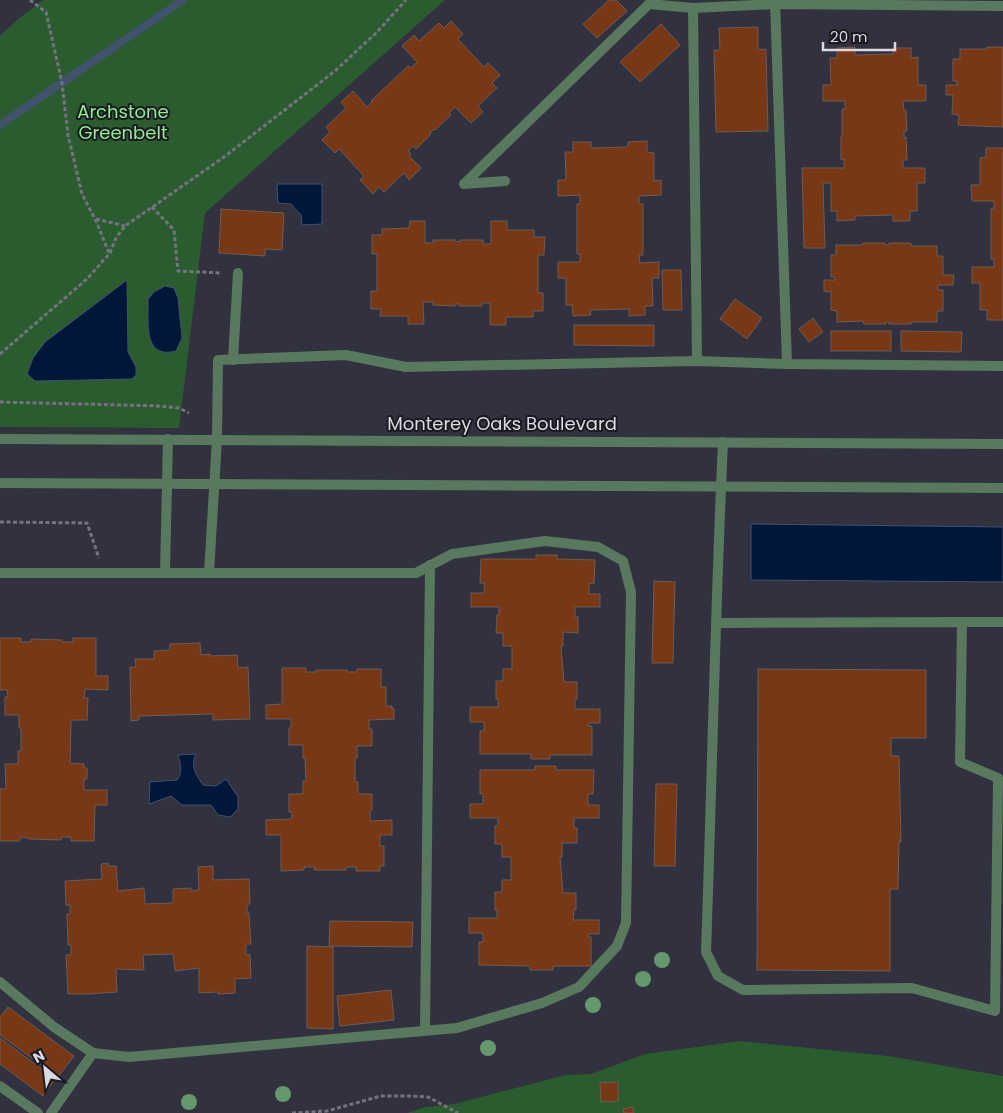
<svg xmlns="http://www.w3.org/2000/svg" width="1003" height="1113" viewBox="0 0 1003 1113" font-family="Poppins,sans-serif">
	<rect width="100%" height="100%" fill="#32313f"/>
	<g fill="#2b5c2f">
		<path d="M43,0h402l-240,213 -26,215 -179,-1v-391l17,-16z"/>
		<path d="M740,1041l148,15 115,20v37h-596l19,-6 28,-3 112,-29 25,-1 54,-20z"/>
	</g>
	<g fill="#00173a" stroke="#41526d">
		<path d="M277,184h45v40l-20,1 -1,-10 -10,-11 -13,-1z"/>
		<path d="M127,280l1,72 8,15v8l-4,4 -97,2 -8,-7 6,-16 12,-16z"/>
		<path d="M165,286l9,2 4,10 4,40 -6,13c-34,9 -27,-30 -28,-52l6,-7z"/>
		<path d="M751,524l252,3v55l-252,-2z"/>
		<path d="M196,754c-6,12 0,21 7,31l13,1 10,-7 12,18v12l-8,8 -12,-2 -7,-10h-29l-11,-9 -22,8 1,-22 27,-2c6,-8 4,-15 1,-25z"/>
	</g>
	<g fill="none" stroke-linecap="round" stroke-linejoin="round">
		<path stroke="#41526d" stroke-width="8" d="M0,125l183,-125"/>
	</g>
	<g fill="#783815" stroke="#6c5c55">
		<path d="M609,0h7l11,11 -30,27 -14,-14z"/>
		<path d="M451,21l12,13 -5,5 26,28 4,-4 12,12 -8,8 5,5 -19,18 5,6 -12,11 -16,-16 -6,6 2,2 -16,15 -1,-1 -4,4 1,1 -15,15 -3,-3 -5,5 3,3 -2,2 12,12 -12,12 -5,-7 -20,19 -5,-5 -6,7 -13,-14 4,-4 -25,-27 -4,4 -13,-13 8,-8 -4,-5 20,-19 -5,-6 12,-11 14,16 5,-5 -1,-1 37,-35 3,2 6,-6 -15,-16 12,-11 5,6 20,-18 5,5z"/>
		<path d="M661,24l19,21 -40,37 -20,-20z"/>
		<path d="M758,27v23l8,-1 2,82 -52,1 -2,-82h6l-1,-22z"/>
		<path d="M855,47v8l38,-1v-6h18v10l7,-1v28h8v16h-23l1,9h2l1,21h-3v7l2,-1 1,23h-4v8h22v15h-8v28h-7v10h-17v-6l-38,1v4l-18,1v-10h-6v-28h-8l2,65h-21l-2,-80h42v-9l-3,1v-23l1,-1v-27h3v-8h-22v-16h8l-1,-27h7v-10z"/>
		<path d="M987,47h16v80l-45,-2 1,-10 -7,-1 1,-19h-7v-10h11v-4h-4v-22h7v-10h27z"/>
		<path d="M647,141v11l7,1v28l7,-1v15l-22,1v8h4v51h-4l1,8 19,-1v16h-7l1,28h-8v9l-16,1v-7l-39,1 1,5 -18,1 -1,-11h-6v-27h-8v-16h22v-8h-3v-50h3v-9l-22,1v-16h8l-1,-28h8v-10h18v6l37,-1v-5z"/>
		<path d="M986,148h17v172h-16v-10h-7v-27h-8v-16h22v-8h-3v-50h3v-8h-22l-1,-16h9v-27l6,-1z"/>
		<path d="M221,209l63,4 -2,37 -17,-1v7l-46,-3z"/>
		<path d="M410,221h15v22h8v-3h23l-1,1 5,1v-2h23v4h8v-23h16v9h27v7h11l-1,18h-6v38h5v18h-10v6h-27v8h-16v-22h-8v3h-23l1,-2h-5v2l-22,-1v-3h-10l1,22h-16v-8h-28l1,-7h-10v-18h6v-37h-5v-19h10v-6l27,-1z"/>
		<path d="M863,243h22v2h4v-2h22v3h26v10h6v19h11l-1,10h-15v5h5v21h-6v11h-26v2h-22v-2h-3v2h-22l-1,-3 -26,1v-11l-6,-1v-18l-7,-1v-11h11v-3h-4v-22h5v-10h27z"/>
		<path d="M662,270h19l1,40h-19z"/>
		<path d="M735,299l27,19 -15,21 -27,-20z"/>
		<path d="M813,318l10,14 -14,10 -10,-13z"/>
		<path d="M574,325h80v21l-80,-1z"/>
		<rect x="831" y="331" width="60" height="20"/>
		<path d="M901,331l61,1 -1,20 -60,-1z"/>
		<path d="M536,555h21v4l38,1 -1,24 -5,-1v11h11v13h-25v10h3v16l-15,-1v14h-2l3,36h13v17h-2v10h25v14h-11l-1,3h4v29h-42v4h-19v-5h-51v-23h4v-9h-14v-15h28v-8h-2v-18h7v-12h9v-23h-9v-13h-7l1,-18h2v-8h-28v-14h13l1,-10h-5l1,-24h55z"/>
		<path d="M654,581l21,1 -2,81h-21z"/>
		<path d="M0,638h21v4h10v-3l31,1v2h11v-4h23v38h12v14l-23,-1 -1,9h4l-1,22h-16l-1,43 14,1v4h3v11h-3v11h23v15h-12l-1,36h-23v-4h-10v3l-32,-1v-1l-9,-1v4h-20v-52h6l-1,-25h13v-13h3v-23h-2v-13h-14v-18h3l-1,-7h-7z"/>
		<path d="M200,643l1,12 9,-1 1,2 26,-1 1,13 10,-1 2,52 -37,1v-6l-74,2v4l-8,1 -1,-54h6l-1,-8h19v-8l16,-1v-6z"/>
		<path d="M282,668h24v4h10v-2h31v2h10v-3h24v18h5v19h6v3h2v10l-25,1v9h3v17h-15v12h-2v24h3v12h14v16l-2,1v10l22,-1v15h-12v11h4v20h-4v5h-24v-4h-10v3h-32l1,-3h-11v3l-23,1v-36h-15v-15l26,-1v-7h-3v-18h14v-13h3l-1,-23h-2v-13h-14v-17l2,-1v-8h-25v-14l16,-1z"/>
		<path d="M758,669l168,1v68h-35v18h8l2,86h-2l-1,47h-8v82l-133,-1z"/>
		<path d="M535,766h21v4h38l-1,24h-5v11h11v13h-25v10h3v15h-15v14h-2l3,36h13v17h-2l-1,10h26v14h-11v3h3v29h-38v4h-23v-4l-51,-1v-23h4v-9h-14v-15h28v-8h-2v-18h7v-12h9v-23h-9v-13h-7v-18h3v-8h-28v-14h13v-11l-3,1v-24h55z"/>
		<path d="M656,784h21l-2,82h-21z"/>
		<path d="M108,863v3h8l2,25 26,-3 1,16 28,-1v-14l18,-1v3l8,-1 -1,-23 15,-1v14l36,-1 1,25h-3v9h2l2,31h-5v11l4,-1 1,24 -16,1v14l-17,1v-2l-19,1v-25l-24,3 -2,-17 -30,1 1,15 -28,-1 1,23 -28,2h-21l-2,-39h5v-10h-3l-1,-31h3v-9h-4l-1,-24 37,-2 -1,-15z"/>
		<path d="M330,921l83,1 -1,25 -83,-1z"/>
		<path d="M307,946l26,1v82l-26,-1z"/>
		<path d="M391,990l3,30 -54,6 -3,-30z"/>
		<path d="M8,1007l66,49 -16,21 -58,-42v-18z"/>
		<path d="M0,1038l55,41 -12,17 -43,-32z"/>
		<path d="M618,1082v19l-17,1 -1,-19z"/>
		<path d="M633,1107l1,6h-10l-1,-4z"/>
	</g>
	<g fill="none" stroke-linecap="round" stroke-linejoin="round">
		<g stroke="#747480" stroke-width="3" stroke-dasharray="4 2.5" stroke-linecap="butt">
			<path d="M30,0l16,12 16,71 6,52 14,59 14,27 13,32"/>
			<path d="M152,207l22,23 4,41 44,2"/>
			<path d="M96,219l29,7"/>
			<path d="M0,354l87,-75 23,-26 6,-15 9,-12 99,-69 111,-86 41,-38 30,-33"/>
			<path d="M0,402l160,4 19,2 10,5"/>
			<path d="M0,522l87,1 12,35"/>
			<path d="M292,1113l35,-2 54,-15h30l17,1 30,16"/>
		</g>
		<g stroke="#58795d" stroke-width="10">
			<path d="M775,0l12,364"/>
			<path d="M693,8l4,353"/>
			<path d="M505,181l-41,3 185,-180 44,4 82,-4 228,2"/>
			<path d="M233,360l5,-87"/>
			<path d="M0,573h416l36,-19 93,-13 53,6 25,14 8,31 -5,331 -9,23 -38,41 -37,16 -85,25 -328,29 -36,-4 -39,-26 -54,-45"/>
			<path d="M165,573l3,-134"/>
			<path d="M209,573l8,-134 1,-79 128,-5 60,12 291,-6 90,3 216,2"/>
			<path d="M962,622h41"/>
			<path d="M716,623l246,-1 -2,140 38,16 -3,233 -83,-23 -169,2 -25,-14 -12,-24c6,-170 9,-340 17,-510"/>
			<path d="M425,1031l5,-466"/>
			<path d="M0,1086l38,27"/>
			<path d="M51,1113l42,-60"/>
		</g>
		<g stroke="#58795d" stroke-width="10">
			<path d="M0,439l1003,5"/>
			<path d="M0,483l1003,5"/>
		</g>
	</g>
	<g fill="#64996d">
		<circle cx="662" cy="960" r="8"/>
		<circle cx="643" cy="979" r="8"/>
		<circle cx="593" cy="1005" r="8"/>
		<circle cx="488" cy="1048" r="8"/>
		<circle cx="283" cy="1094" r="8"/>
		<circle cx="189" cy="1102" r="8"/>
	</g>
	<g text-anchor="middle" stroke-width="4" stroke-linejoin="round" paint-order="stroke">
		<g font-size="18" fill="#8cee92" stroke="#1a1a20">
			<text x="123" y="118">Archstone<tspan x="123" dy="21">Greenbelt</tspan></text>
		</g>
		<g font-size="18" fill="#dadae3" stroke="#1a1a20">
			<text x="502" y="430">Monterey Oaks Boulevard</text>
		</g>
	</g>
	<g transform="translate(45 1068) rotate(332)" stroke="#1a1a20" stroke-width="4" paint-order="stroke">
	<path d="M0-4L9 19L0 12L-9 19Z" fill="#dadae3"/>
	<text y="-8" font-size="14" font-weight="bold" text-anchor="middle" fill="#dadae3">N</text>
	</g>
	<path d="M823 42v8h72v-8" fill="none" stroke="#dadae3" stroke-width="2.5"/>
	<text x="830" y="42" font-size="15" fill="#dadae3" stroke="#1a1a20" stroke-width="4" paint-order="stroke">20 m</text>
</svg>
